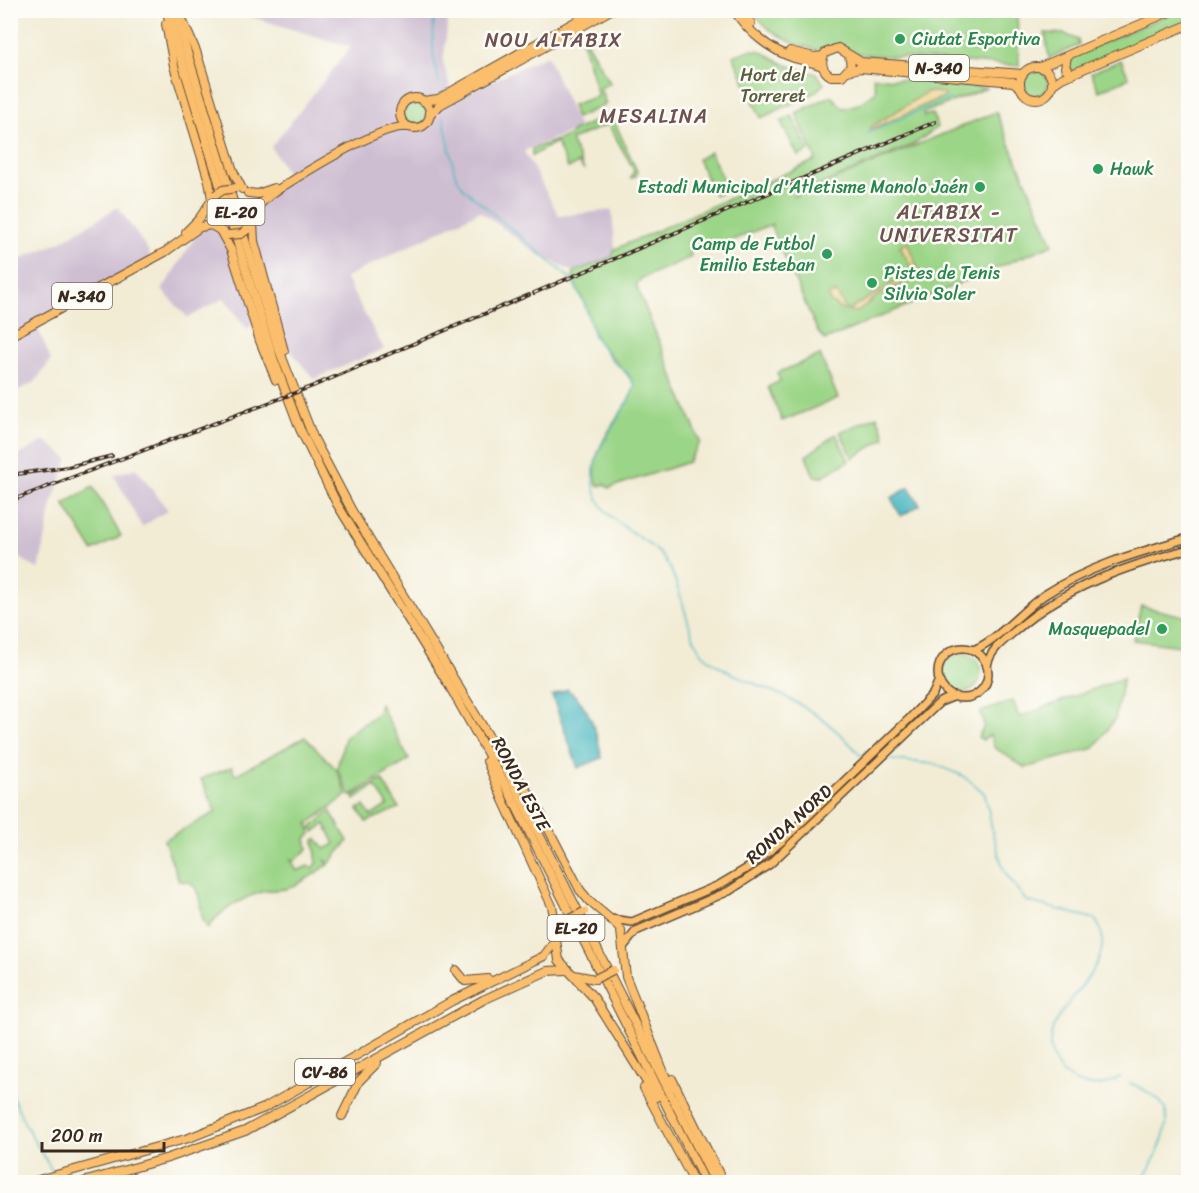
<svg xmlns="http://www.w3.org/2000/svg" width="1199" height="1193" viewBox="0 0 1199 1193" font-family="Sriracha,sans-serif">
	<rect width="100%" height="100%" fill="#fdfcf7"/>
	<filter id="ink" filterUnits="userSpaceOnUse"><feTurbulence type="fractalNoise" baseFrequency=".0167" numOctaves="2"/><feDisplacementMap in="SourceGraphic" scale="12" xChannelSelector="R" yChannelSelector="G"/><feConvolveMatrix kernelMatrix="1 2 1 2 8 2 1 2 1" color-interpolation-filters="sRGB"/></filter>
	<filter id="wash" filterUnits="userSpaceOnUse"><feTurbulence type="fractalNoise" baseFrequency=".008" numOctaves="4" result="noise"/><feDisplacementMap in="SourceGraphic" scale="24" xChannelSelector="R" yChannelSelector="G"/><feGaussianBlur stdDeviation="1.35" result="paint"/><feColorMatrix in="noise" values="0 0 0 0 0 0 0 0 0 0 0 0 0 0 0 0 0 1.4 0 .05"/><feComposite in="paint" operator="in"/></filter>
	<g filter="url(#wash)">
		<rect width="100%" height="100%" fill="#f2ecd5"/>
		<g fill="#cebed2">
			<path d="M257,11h192l-6,52 11,36 93,-44 32,73 -55,23 35,65 53,-6 3,39 -3,8 -38,15 -38,-19 -56,-42 -135,67 39,71 -70,30 -51,-61 -16,11 -23,-31 -36,20 -26,-28 42,-67 85,-46 -18,-30 80,-100 -103,-31z"/>
			<path d="M118,207l30,43 3,10 -114,66 14,34 -16,22 -24,12 -1,-142 7,8 43,-18z"/>
			<path d="M45,440l23,19 -15,41 -14,70 -28,-18 -1,-91z"/>
			<path d="M136,468l32,42 -26,17 -28,-52z"/>
		</g>
		<g fill="#9bd587" stroke="#6b8052" stroke-width="1.5">
			<path d="M751,11h266l2,55 -160,-12 -20,-10 -23,6 -27,-9 -19,-11z"/>
			<path d="M1177,11h8l3,11 -114,50 -5,-3 -2,-11z"/>
			<path d="M1045,33l20,1 13,6 1,5 -30,13z"/>
			<path d="M584,38l26,45 -10,5 6,16 -30,14 -4,-13 26,-9 -16,-56z"/>
			<path d="M750,50l11,1 23,13 33,10 7,10 -10,9 -53,25 -28,-62z"/>
			<path d="M1121,60l8,18 -30,13 -8,-18z"/>
			<circle cx="1036" cy="83" r="12"/>
			<path d="M873,77l114,11 -64,25 1,3 8,-2 6,13 -24,17 -122,53 204,-85 57,132 -228,96 -7,-8 -47,-105 1,-3 -54,22c-12,-7 -19,-8 -28,6l1,5 -49,21 -6,7 64,157 -12,20 -79,26 -4,-4 -7,2c-15,-35 26,-69 37,-100 -10,-18 -27,-30 -39,-48 -6,-10 -7,-24 -12,-36 -5,-10 -13,-19 -10,-30l38,-15 3,-8 201,-89 -20,-47 35,-17 12,12 16,-4 17,-13z"/>
			<circle cx="415" cy="114" r="12"/>
			<path d="M611,114l26,57 -1,5 -5,2 3,-8 -26,-46 -37,16 13,30 -5,-7 -11,5 -12,-26 -24,14v-7l37,-13 2,-4z"/>
			<path d="M792,116l17,35 -11,5 -17,-34z"/>
			<path d="M710,152l18,38 -13,6 -17,-37z"/>
			<path d="M820,355l18,43 -56,23 -14,-34 12,-6 -3,-8z"/>
			<path d="M877,416l8,20 -1,3 -31,19 -13,-26z"/>
			<path d="M836,434l13,27 -28,16 -7,-1 -8,-20z"/>
			<path d="M93,487l28,49 -28,15 -29,-47z"/>
			<path d="M1141,606l47,11v30l-55,-7z"/>
			<circle cx="962" cy="673" r="19"/>
			<path d="M1123,678l-8,41 -21,29 -69,20 -31,-21 -4,-12 -7,5 -5,-3 6,-11 -3,-14 32,-11 6,16z"/>
			<path d="M380,704l29,56 -59,36 -13,-28 7,-26 1,-5 33,-24z"/>
			<path d="M305,737l32,33 10,25 -39,29 3,10 -5,4 2,11 -14,12 -4,-3 7,13 11,-5 4,2 5,-4 -3,-24 3,-1 8,10 10,-5 -10,-20 -11,8 -3,-4 19,-17 18,30 -19,23 -4,-5 3,6c-13,8 -25,18 -39,23 -9,3 -19,1 -28,4 -18,6 -44,20 -53,36 -12,-14 -2,-31 -18,-46l-11,-1 -15,-41 52,-28 -15,-33 31,-12 3,8z"/>
			<path d="M382,780l17,28 -33,14 -8,-13 6,-3 7,10 17,-11 -13,-19 -20,14 -2,-4z"/>
		</g>
		<g fill="#eeda9e" stroke="#94825e" stroke-width="1.5">
			<path d="M927,92l17,1 1,3 -75,34 1,-3z"/>
			<path d="M907,242l12,30 -2,4 -38,19 -22,17 -17,-3 -10,-8 -2,-5 8,-4 11,19 67,-40 -14,-24z"/>
		</g>
		<g fill="#48b7c0" stroke="#42706f" stroke-width="1.5">
			<path d="M909,487l11,18 -19,11 -10,-18z"/>
			<path d="M567,689c23,16 30,43 35,69l-24,10 -26,-72z"/>
		</g>
		<g fill="none" stroke-linecap="round" stroke-linejoin="round">
			<g stroke="#48b7c0" stroke-width="1.5">
				<path d="M434,10l-1,43 6,30"/>
				<path d="M443,116l12,58 8,14 110,93 12,25 9,30 20,27 13,9 8,14c-12,34 -46,61 -41,99 5,40 54,48 73,78 15,22 21,77 37,92 22,20 55,29 81,42 30,14 54,33 75,58l7,1"/>
				<path d="M867,133l83,-35"/>
				<path d="M883,759l51,5 27,11 13,9 10,9 3,9 6,33 11,36 22,30 69,18c28,39 -30,77 -42,109 -13,34 21,67 55,55 5,-1 8,-4 12,-6"/>
				<path d="M1130,1083c11,5 25,12 32,21 14,17 -10,65 -22,78"/>
				<path d="M10,1091l16,35 28,48"/>
			</g>
		</g>
	</g>
	<g filter="url(#ink)">
		<g fill="none" stroke-linecap="round" stroke-linejoin="round">
			<g stroke="#564739" stroke-width="10">
				<g id="major">
					<circle cx="963" cy="673" r="25"/>
					<path d="M973,650c22,-7 51,-42 73,-56 43,-28 94,-42 142,-56"/>
					<path d="M987,666c3,-16 16,-25 28,-35 50,-45 110,-64 173,-82"/>
					<path d="M611,919l21,3 87,-37 32,-19 31,-25 128,-123 23,-24 6,-14"/>
					<path d="M624,946l12,-15 93,-40 41,-27 170,-162 15,-6"/>
				</g>
			</g>
			<g stroke="#564739" stroke-width="10">
				<g id="highway">
					<path d="M166,10l107,348 27,71 37,75 113,183 56,99 199,396"/>
					<path d="M174,10l104,337 35,90 39,74 142,234 221,437"/>
					<path d="M178,10l18,41 37,120 9,18"/>
					<path d="M734,10c14,22 36,40 60,48 10,3 19,4 28,8"/>
					<path d="M741,10l10,13"/>
					<path d="M1188,10v3"/>
					<path d="M166,24l8,42 35,115 3,18"/>
					<path d="M790,51l24,6 9,-1"/>
					<path d="M849,55l2,11 -9,10h-11c-9,-5 -11,-14 -6,-23l13,-5 23,14 162,12"/>
					<path d="M1067,56l-2,12 8,6"/>
					<circle cx="1036" cy="83" r="16"/>
					<path d="M1040,67l134,-57"/>
					<path d="M848,71l12,-3 153,14 7,5"/>
					<path d="M1052,85l10,-7 126,-53"/>
					<circle cx="415" cy="113" r="15"/>
					<path d="M423,101l15,-2 158,-89"/>
					<path d="M430,115l10,-10 171,-95"/>
					<path d="M248,193l10,1 16,-6"/>
					<path d="M253,223l1,18 30,110"/>
					<path d="M252,225l7,-20 12,-11c25,-16 109,-70 136,-67"/>
					<path d="M186,232l13,-13 15,-22"/>
					<path d="M221,232l10,18 29,91 16,39"/>
					<path d="M10,336l155,-84 35,-25 11,-2 17,10"/>
					<path d="M504,758l29,41 47,91 10,12 25,21 6,8 5,46 44,111"/>
					<path d="M487,761l16,39 49,106 5,27"/>
					<path d="M566,921l-10,19 3,20 35,38 62,99"/>
					<path d="M456,970l9,11 23,-2"/>
					<path d="M574,975l21,4"/>
					<path d="M672,1079l51,103"/>
					<path d="M644,1088l50,94"/>
					<path d="M342,1116l17,-35 18,-18"/>
					<path d="M31,1182l158,-44 75,-30 188,-107 92,-45 12,-16"/>
					<path d="M83,1182l85,-24 77,-27 238,-131 64,-29 20,-1"/>
				</g>
			</g>
			<use href="#major" stroke="#fabe6d" stroke-width="7"/>
			<use href="#highway" stroke="#fabe6d" stroke-width="8"/>
			<g stroke="#3b2a1e" stroke-width="4">
				<g id="rail">
					<path d="M534,293l401,-171"/>
					<path d="M10,475l58,-8 44,-11"/>
					<path d="M10,501l303,-115 216,-91"/>
				</g>
			</g>
			<use href="#rail" stroke="#fdfcf7" stroke-width="1.5" stroke-dasharray="4.5" stroke-linecap="butt"/>
			<g stroke="#564739" stroke-width="10" stroke-linecap="butt">
				<g id="highway-bridge">
					<path d="M215,195l8,-5 13,-2"/>
					<path d="M228,235l13,-1 7,-5"/>
					<path d="M566,921l18,-9"/>
					<path d="M595,979l18,-9"/>
				</g>
			</g>
			<use href="#highway-bridge" stroke="#fabe6d" stroke-width="8"/>
		</g>
	</g>
	<g fill="#2e9e5b" stroke="#fdfcf7" stroke-width="2">
		<circle cx="900" cy="39" r="6"/>
		<circle cx="1098" cy="169" r="6"/>
		<circle cx="980" cy="187" r="6"/>
		<circle cx="827" cy="254" r="6"/>
		<circle cx="872" cy="283" r="6"/>
		<circle cx="1162" cy="629" r="6"/>
	</g>
	<g text-anchor="middle" stroke-width="5" stroke-linejoin="round" paint-order="stroke">
		<g fill="#fdfcf7" stroke="#75695f" stroke-width="1.5">
			<rect x="909" y="55" width="60" height="26" rx="4.5"/>
			<rect x="207.5" y="199" width="57" height="26" rx="4.5"/>
			<rect x="52" y="283" width="60" height="26" rx="4.5"/>
			<rect x="547.5" y="915" width="57" height="26" rx="4.5"/>
			<rect x="295" y="1059" width="60" height="26" rx="4.5"/>
		</g>
		<g font-size="16" font-weight="bold" fill="#3b2a1e">
			<text x="939" y="74">N-340</text>
			<text x="236" y="218">EL-20</text>
			<text x="82" y="302">N-340</text>
			<text x="576" y="934">EL-20</text>
			<text x="325" y="1078">CV-86</text>
		</g>
		<g font-size="18" fill="#27864d" stroke="#fdfcf7" text-anchor="start">
			<text x="912" y="45">Ciutat Esportiva</text>
			<text x="1110" y="175">Hawk</text>
			<text x="968" y="193" text-anchor="end">Estadi Municipal d'Atletisme Manolo Jaén</text>
			<text x="815" y="250" text-anchor="end">Camp de Futbol<tspan x="815" dy="21">Emilio Esteban</tspan></text>
			<text x="884" y="279">Pistes de Tenis<tspan x="884" dy="21">Silvia Soler</tspan></text>
			<text x="1150" y="635" text-anchor="end">Masquepadel</text>
		</g>
		<g font-size="18" fill="#585d3e" stroke="#fdfcf7">
			<text x="773" y="81">Hort del<tspan x="773" dy="21">Torreret</tspan></text>
		</g>
		<g font-size="18" fill="#3b2a1e" stroke="#fdfcf7">
			<text transform="translate(521 784) rotate(62)" y="6">RONDA ESTE</text>
			<text transform="translate(789 824) rotate(-42)" y="6">RONDA NORD</text>
		</g>
		<g font-size="20" letter-spacing="1.5" fill="#6e5251" stroke="#fdfcf7">
			<text x="554" y="47">NOU ALTABIX</text>
			<text x="654" y="123">MESALINA</text>
			<text x="949" y="219">ALTABIX -<tspan x="949" dy="23">UNIVERSITAT</tspan></text>
		</g>
	</g>
	<rect width="1199" height="1193" fill="none" stroke="#fdfcf7" stroke-width="36"/>
	<path d="M42 1142v9h122v-9" fill="none" stroke="#3b2a1e" stroke-width="3"/>
	<text x="51" y="1142" font-size="18" fill="#3b2a1e" stroke="#fdfcf7" stroke-width="4.5" paint-order="stroke">200 m</text>
</svg>
